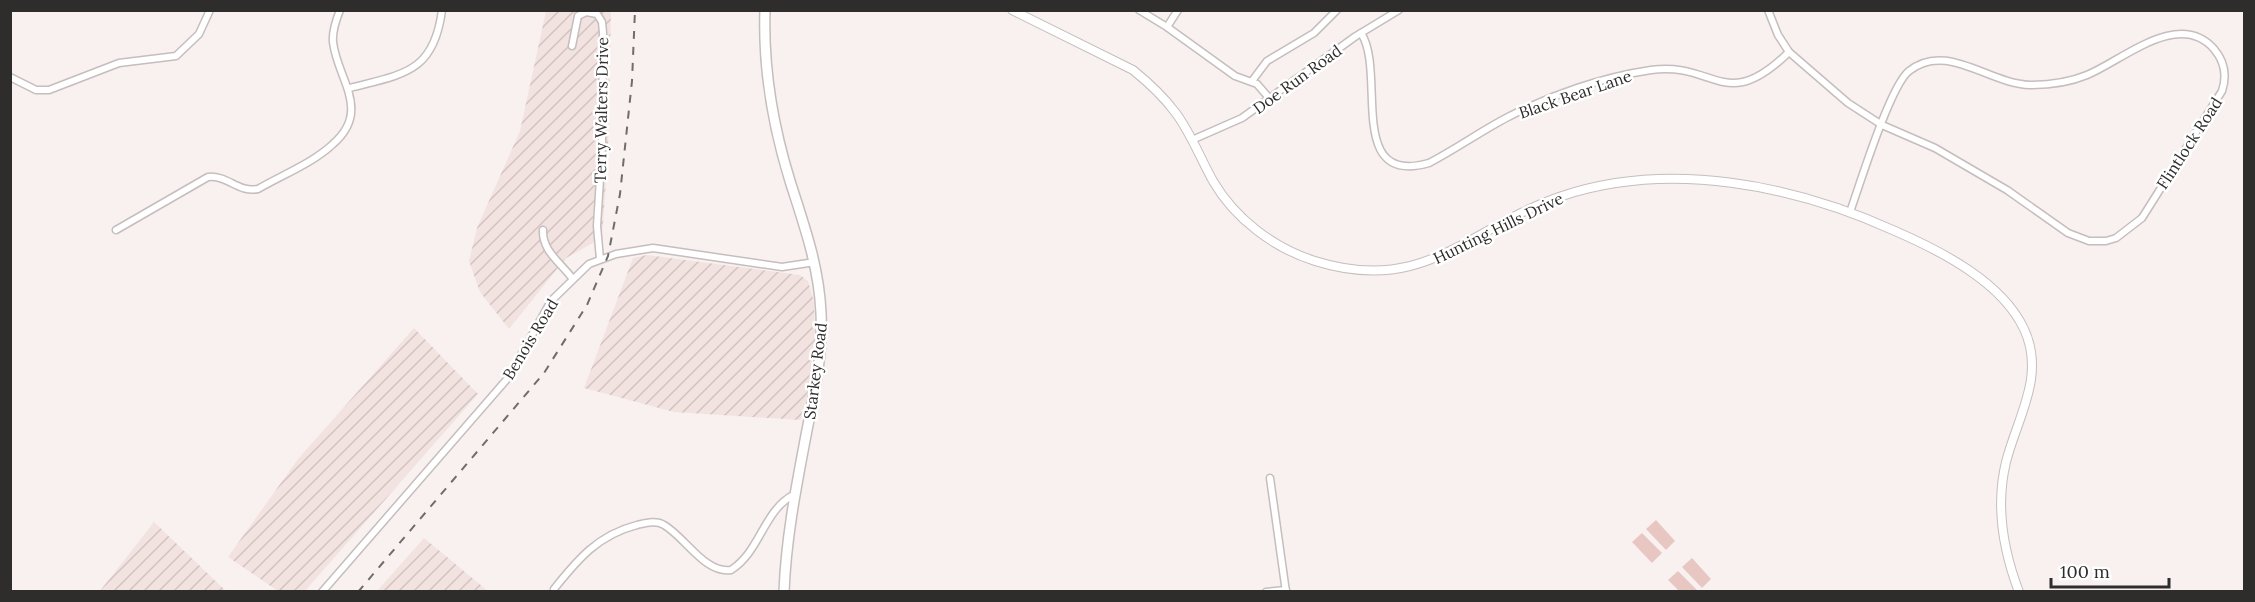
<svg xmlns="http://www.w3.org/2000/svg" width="2255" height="602" viewBox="0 0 2255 602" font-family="Lora,serif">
	<defs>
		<pattern id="industrial-furrows" width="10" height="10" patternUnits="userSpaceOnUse" patternTransform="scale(1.5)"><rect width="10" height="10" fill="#f3e3e0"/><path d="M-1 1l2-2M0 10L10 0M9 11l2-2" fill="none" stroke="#d1c3c0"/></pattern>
	</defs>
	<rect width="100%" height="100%" fill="#f8f1f0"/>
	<g fill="url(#industrial-furrows)">
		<path d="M546,11h65l-3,141 -6,86 -36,20 -57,71 -29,-37 -11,-31 8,-33 43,-97z"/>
		<path d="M647,255l153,20 8,6 6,21 1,38 -9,69 -6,11 -126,-8 -90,-24 49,-130z"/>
		<path d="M414,328l64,66 -173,197h-27l-50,-34 70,-98z"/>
		<path d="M154,522l72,69h-126z"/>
		<path d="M424,538l64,53h-111z"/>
	</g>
	<g fill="#e8c7c3">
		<path d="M1656,520l19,21 -9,9 -20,-21z"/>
		<path d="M1642,533l20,20 -10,10 -20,-21z"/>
		<path d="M1692,558l19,21 -9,9 -20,-21z"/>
		<path d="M1678,571l20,20h-19l-11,-11z"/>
	</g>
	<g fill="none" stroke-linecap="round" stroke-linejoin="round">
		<g stroke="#c5bebd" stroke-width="9">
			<g id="minor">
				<path d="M1139,10l28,17 68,49 22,8 13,15"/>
				<path d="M1768,10l10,25 11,17 59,51 34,22 53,23 72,42 61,43 21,8h17l10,-3 26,-20 80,-127c5,-15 3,-29 -8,-42 -35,-40 -91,11 -127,26 -17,7 -38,10 -57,10 -41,-1 -84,-44 -121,-14 -19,15 -49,113 -59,141"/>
				<path d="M1167,27l11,-17"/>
				<path d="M1361,33c26,39 -16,154 68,130 27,-14 52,-32 79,-46 43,-22 95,-40 143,-47 64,-9 74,45 138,-18"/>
				<path d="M572,46l6,-30 8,-4 11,2 5,8 1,11 -1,114 -5,79 3,33"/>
				<path d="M10,77l26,13h13l70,-27 57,-7 23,-22 11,-24"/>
				<path d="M1252,81l15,-20 47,-28 23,-23"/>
				<path d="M350,88c53,-14 84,-15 92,-78"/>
				<path d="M1192,140l50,-22 114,-82 43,-26"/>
				<path d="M116,230l92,-53c20,-2 30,16 50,12 24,-14 55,-26 75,-45 39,-34 4,-65 0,-102 -1,-11 3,-22 7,-32"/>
				<path d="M543,230c-1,21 17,32 29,48"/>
				<path d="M1270,478l16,114"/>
				<path d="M554,589c24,-30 44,-54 83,-64 9,-2 19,-5 27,0 21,12 41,49 67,45 30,-19 32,-60 64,-76"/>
				<path d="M322,592l186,-214 43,-77 38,-37 27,-10 37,-6 129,19 33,-5"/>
				<path d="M1266,592l20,-2"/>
			</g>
		</g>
		<g stroke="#c5bebd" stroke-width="10">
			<path id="tertiary" d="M1012,10l121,60c16,13 30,26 42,42 16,21 25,46 38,69 22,38 61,67 102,80 111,35 154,-34 247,-65 108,-36 232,-11 333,35 46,20 107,51 129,98 22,47 -7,89 -18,133 -11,45 -3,88 13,130"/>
		</g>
		<g stroke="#c5bebd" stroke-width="12">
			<path id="secondary" d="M765,10c-2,58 8,116 25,171 14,44 29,85 31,132 2,39 -6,78 -14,117 -10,53 -21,107 -23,162"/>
		</g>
		<use href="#minor" stroke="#fff" stroke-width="6"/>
		<use href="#tertiary" stroke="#fff" stroke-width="8"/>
		<use href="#secondary" stroke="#fff" stroke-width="9"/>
		<path stroke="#706c6b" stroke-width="2" stroke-dasharray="8 8" stroke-linecap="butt" d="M358,592l186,-219 43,-68 21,-49 12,-62 12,-113 3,-71"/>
	</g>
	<g text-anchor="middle" stroke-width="5" stroke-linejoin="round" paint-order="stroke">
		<g font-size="16" fill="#2f2d2c" stroke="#fff">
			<text transform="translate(1297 79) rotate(-36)" y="6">Doe Run Road</text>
			<text transform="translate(1575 94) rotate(-19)" y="6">Black Bear Lane</text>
			<text transform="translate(601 110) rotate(-89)" y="6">Terry Walters Drive</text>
			<text transform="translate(2189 143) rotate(-57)" y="6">Flintlock Road</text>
			<text transform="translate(1498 228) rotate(-26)" y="6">Hunting Hills Drive</text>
			<text transform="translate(530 339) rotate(-59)" y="6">Benois Road</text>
			<text transform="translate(815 371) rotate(-83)" y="6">Starkey Road</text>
		</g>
	</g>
	<rect width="2255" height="602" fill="none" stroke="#2f2d2c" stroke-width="24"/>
	<path d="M2051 578v9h118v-9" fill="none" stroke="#2f2d2c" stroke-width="3"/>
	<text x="2060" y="578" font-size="18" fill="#2f2d2c" stroke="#ffffff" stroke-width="4.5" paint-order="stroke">100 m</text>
</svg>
